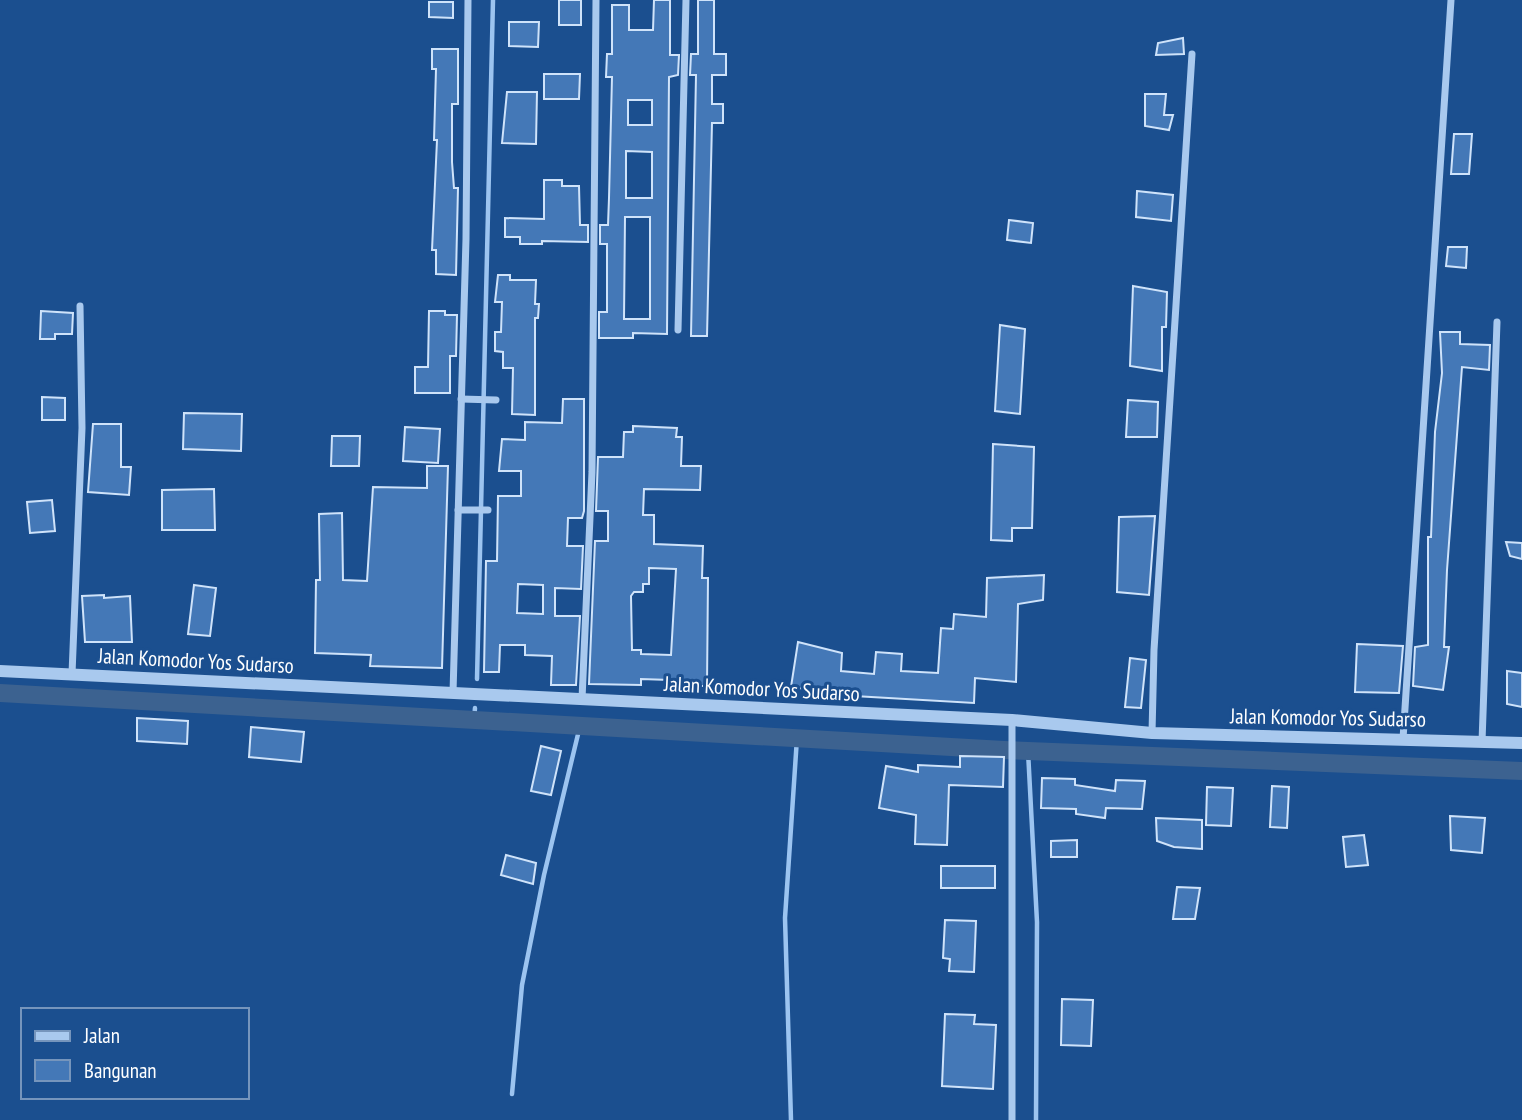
<svg xmlns="http://www.w3.org/2000/svg" width="1522" height="1120" viewBox="0 0 1522 1120" font-family="'PT Sans Narrow',sans-serif">
	<rect width="100%" height="100%" fill="#1b4f8f"/>
	<g fill="none" stroke-linecap="round" stroke-linejoin="round">
		<g stroke="#9cc4f0" stroke-width="4.5">
			<path d="M477,679l16,-679"/>
			<path d="M474,720l1,-12"/>
			<path d="M1028,751l9,171 -1,198"/>
			<path d="M512,1094l10,-109 22,-110 36,-149"/>
			<path d="M791,1120l-6,-202 12,-180"/>
		</g>
		<path stroke="#3c6290" stroke-width="18" d="M0,693l1004,57 518,21"/>
	</g>
	<g fill="#4478b7" stroke="#cfe3fa" stroke-width="2" fill-rule="evenodd">
		<rect x="559" y="0" width="22" height="25"/>
		<path d="M654,0h16v55h9l-1,20 -9,2 -2,257 -34,-1v5h-34v-26h8v-68h-7v-19h8l1,-27 3,-121h-6l1,-23h5v-49h17v25h24zM628,100h24v25h-24zM626,151l26,1v46h-26zM625,217h25v102h-26z"/>
		<path d="M698,0h16v54h12v21h-14v29h11v19h-11l-5,213h-16l5,-261h-6l1,-21h7z"/>
		<path d="M429,2h24v16l-24,-1z"/>
		<path d="M509,22h30l-1,25 -29,-1z"/>
		<path d="M1183,38l1,16 -28,1 2,-12z"/>
		<path d="M432,49h26v55h-6v58l2,26h4l-2,87 -20,-1v-24h-4l5,-110h-3l2,-71h-4z"/>
		<path d="M544,74h36l-1,25h-35z"/>
		<path d="M507,92h30l-1,52 -34,-1z"/>
		<path d="M1145,94h21l-2,21h9l-4,15 -24,-4z"/>
		<path d="M1454,134h18l-3,40h-18z"/>
		<path d="M544,180h18v6h17l1,39h8v17l-46,-1v3h-22v-7h-15v-19l39,1z"/>
		<path d="M1137,191l36,4 -2,26 -35,-4z"/>
		<path d="M1009,220l24,3 -2,20 -24,-3z"/>
		<path d="M1448,247h19l-1,21 -20,-2z"/>
		<path d="M498,275h12v5h26l-1,24h4l-1,14h-3v97l-23,-1 1,-46h-10v-16l-8,-1v-19h6l1,-30h-7z"/>
		<path d="M1133,286l34,6 -1,35h-4v44l-32,-5z"/>
		<path d="M41,311l32,2 -1,21h-17v5h-15z"/>
		<path d="M429,311h16v4h12l-1,41h-6v37h-35v-26h13z"/>
		<path d="M1000,325l25,4 -5,85 -25,-3z"/>
		<path d="M1440,332h20v12l30,1 -1,25 -27,-3 -15,203 -3,77h5l-6,43 -30,-4 2,-39 13,-2v-108h3l4,-105 7,-59z"/>
		<path d="M42,397l23,1v22h-23z"/>
		<path d="M563,399h21v112l-2,7h-14l-1,28h16l-2,43 -26,-1v28h25l-4,69h-25l1,-29 -27,-1v-10h-25l-1,27h-15l2,-111h11l1,-65h23v-25h-22l3,-32 23,1v-18l37,1zM518,584l25,1v29l-26,-1z"/>
		<path d="M1128,400l30,2 -1,35h-31z"/>
		<path d="M184,413l58,1 -1,37 -58,-2z"/>
		<path d="M93,424h28v43h10l-2,28 -41,-3z"/>
		<path d="M633,426l44,2 -1,9h6l-1,29h20l-1,24 -56,-1 -1,26h11v29l49,2 -1,32h6l-1,108h-37v-6l-29,-1v6l-52,-1 6,-143h13v-30h-12l2,-54h25l1,-25h9zM649,568l27,1 -5,86 -30,-1v-4h-9l-1,-54 3,-4h9v-8h6z"/>
		<path d="M405,427l35,2 -2,34 -35,-2z"/>
		<path d="M332,436h28l-1,30h-28z"/>
		<path d="M993,444l41,3 -2,81h-20v13l-21,-1z"/>
		<path d="M427,466h21l-6,202 -72,-2 1,-11 -56,-2 1,-73h4l-1,-66 23,-1 1,67 24,1 6,-94 54,1z"/>
		<path d="M214,489l1,41h-53v-40z"/>
		<path d="M52,500l3,31 -25,2 -3,-31z"/>
		<path d="M1155,516l-6,79 -32,-3 2,-75z"/>
		<path d="M1506,542l16,1v16l-12,-3z"/>
		<path d="M1044,575l-1,25 -25,4 -2,78 -41,-4 -1,25 -154,-9v-3l-29,-4 7,-45 44,11 -1,18 33,3 2,-22 26,2 -1,17 37,2 3,-45 12,1 1,-15 32,3 1,-39z"/>
		<path d="M194,585l22,3 -6,48 -22,-2z"/>
		<path d="M104,595v3l26,-2 2,46h-47l-3,-46z"/>
		<path d="M1357,644l46,2 -4,47 -44,-1z"/>
		<path d="M1130,658l16,2 -5,48 -16,-1z"/>
		<path d="M1507,671l15,2v34l-15,-3z"/>
		<path d="M137,718l51,3 -1,23 -50,-3z"/>
		<path d="M251,727l53,5 -3,30 -52,-5z"/>
		<path d="M541,746l20,5 -10,44 -20,-4z"/>
		<path d="M960,756l44,1 -1,30 -54,-2 -2,60 -32,-1 1,-29 -37,-7 7,-42 32,6v-7l42,2z"/>
		<path d="M1042,778l33,1v6l40,6 1,-11 29,1 -3,28 -36,-1 -1,10 -29,-4v-5l-35,-1z"/>
		<path d="M1272,786l17,1 -2,41 -17,-1z"/>
		<path d="M1207,787l26,1 -2,38 -25,-1z"/>
		<path d="M1450,816l35,2 -3,35 -31,-3z"/>
		<path d="M1156,818l46,2v29l-28,-2 -17,-6z"/>
		<path d="M1364,835l4,30 -22,2 -3,-30z"/>
		<path d="M1077,840v17h-26v-16z"/>
		<path d="M506,855l30,8 -3,21 -32,-9z"/>
		<rect x="941" y="866" width="54" height="22"/>
		<path d="M1177,887l23,1 -5,31h-22z"/>
		<path d="M945,920l31,1 -2,51 -25,-1 1,-12 -7,-1z"/>
		<path d="M1062,999l31,1 -2,46 -30,-1z"/>
		<path d="M945,1014l30,1 -1,9 22,1 -3,64 -51,-3z"/>
	</g>
	<g fill="none" stroke-linecap="round" stroke-linejoin="round">
		<g stroke="#a9c9ee" stroke-width="7">
			<path d="M678,330l8,-330"/>
			<path d="M461,399l35,1"/>
			<path d="M458,510h30"/>
			<path d="M72,674l10,-246 -2,-122"/>
			<path d="M453,693l13,-454 2,-239"/>
			<path d="M582,699l10,-227 4,-472"/>
			<path d="M1012,720v400"/>
			<path d="M1152,733l2,-83 38,-596"/>
			<path d="M1403,739l48,-739"/>
			<path d="M1482,742l15,-420"/>
		</g>
		<path stroke="#a9c9ee" stroke-width="12" d="M0,671l1012,49 140,13 370,10"/>
	</g>
	<g text-anchor="middle" stroke-width="6" stroke-linejoin="round" paint-order="stroke">
		<g font-size="21" fill="#fff" stroke="#1b4f8f">
			<text transform="translate(196 661) rotate(3)" y="7">Jalan Komodor Yos Sudarso</text>
			<text transform="translate(762 689) rotate(3)" y="7">Jalan Komodor Yos Sudarso</text>
			<text transform="translate(1328 718) rotate(1)" y="7">Jalan Komodor Yos Sudarso</text>
		</g>
	</g>
	<rect x="21" y="1008" width="228" height="91" fill="#1b4f8f" stroke="#7695bc" stroke-width="2"/>
	<rect x="35" y="1031" width="35" height="10" fill="#a9c9ee" stroke="#7695bc" stroke-width="2"/>
	<text x="84" y="1043" font-size="21" fill="#ffffff">Jalan</text>
	<rect x="35" y="1060" width="35" height="21" fill="#4478b7" stroke="#7695bc" stroke-width="2"/>
	<text x="84" y="1078" font-size="21" fill="#ffffff">Bangunan</text>
</svg>
